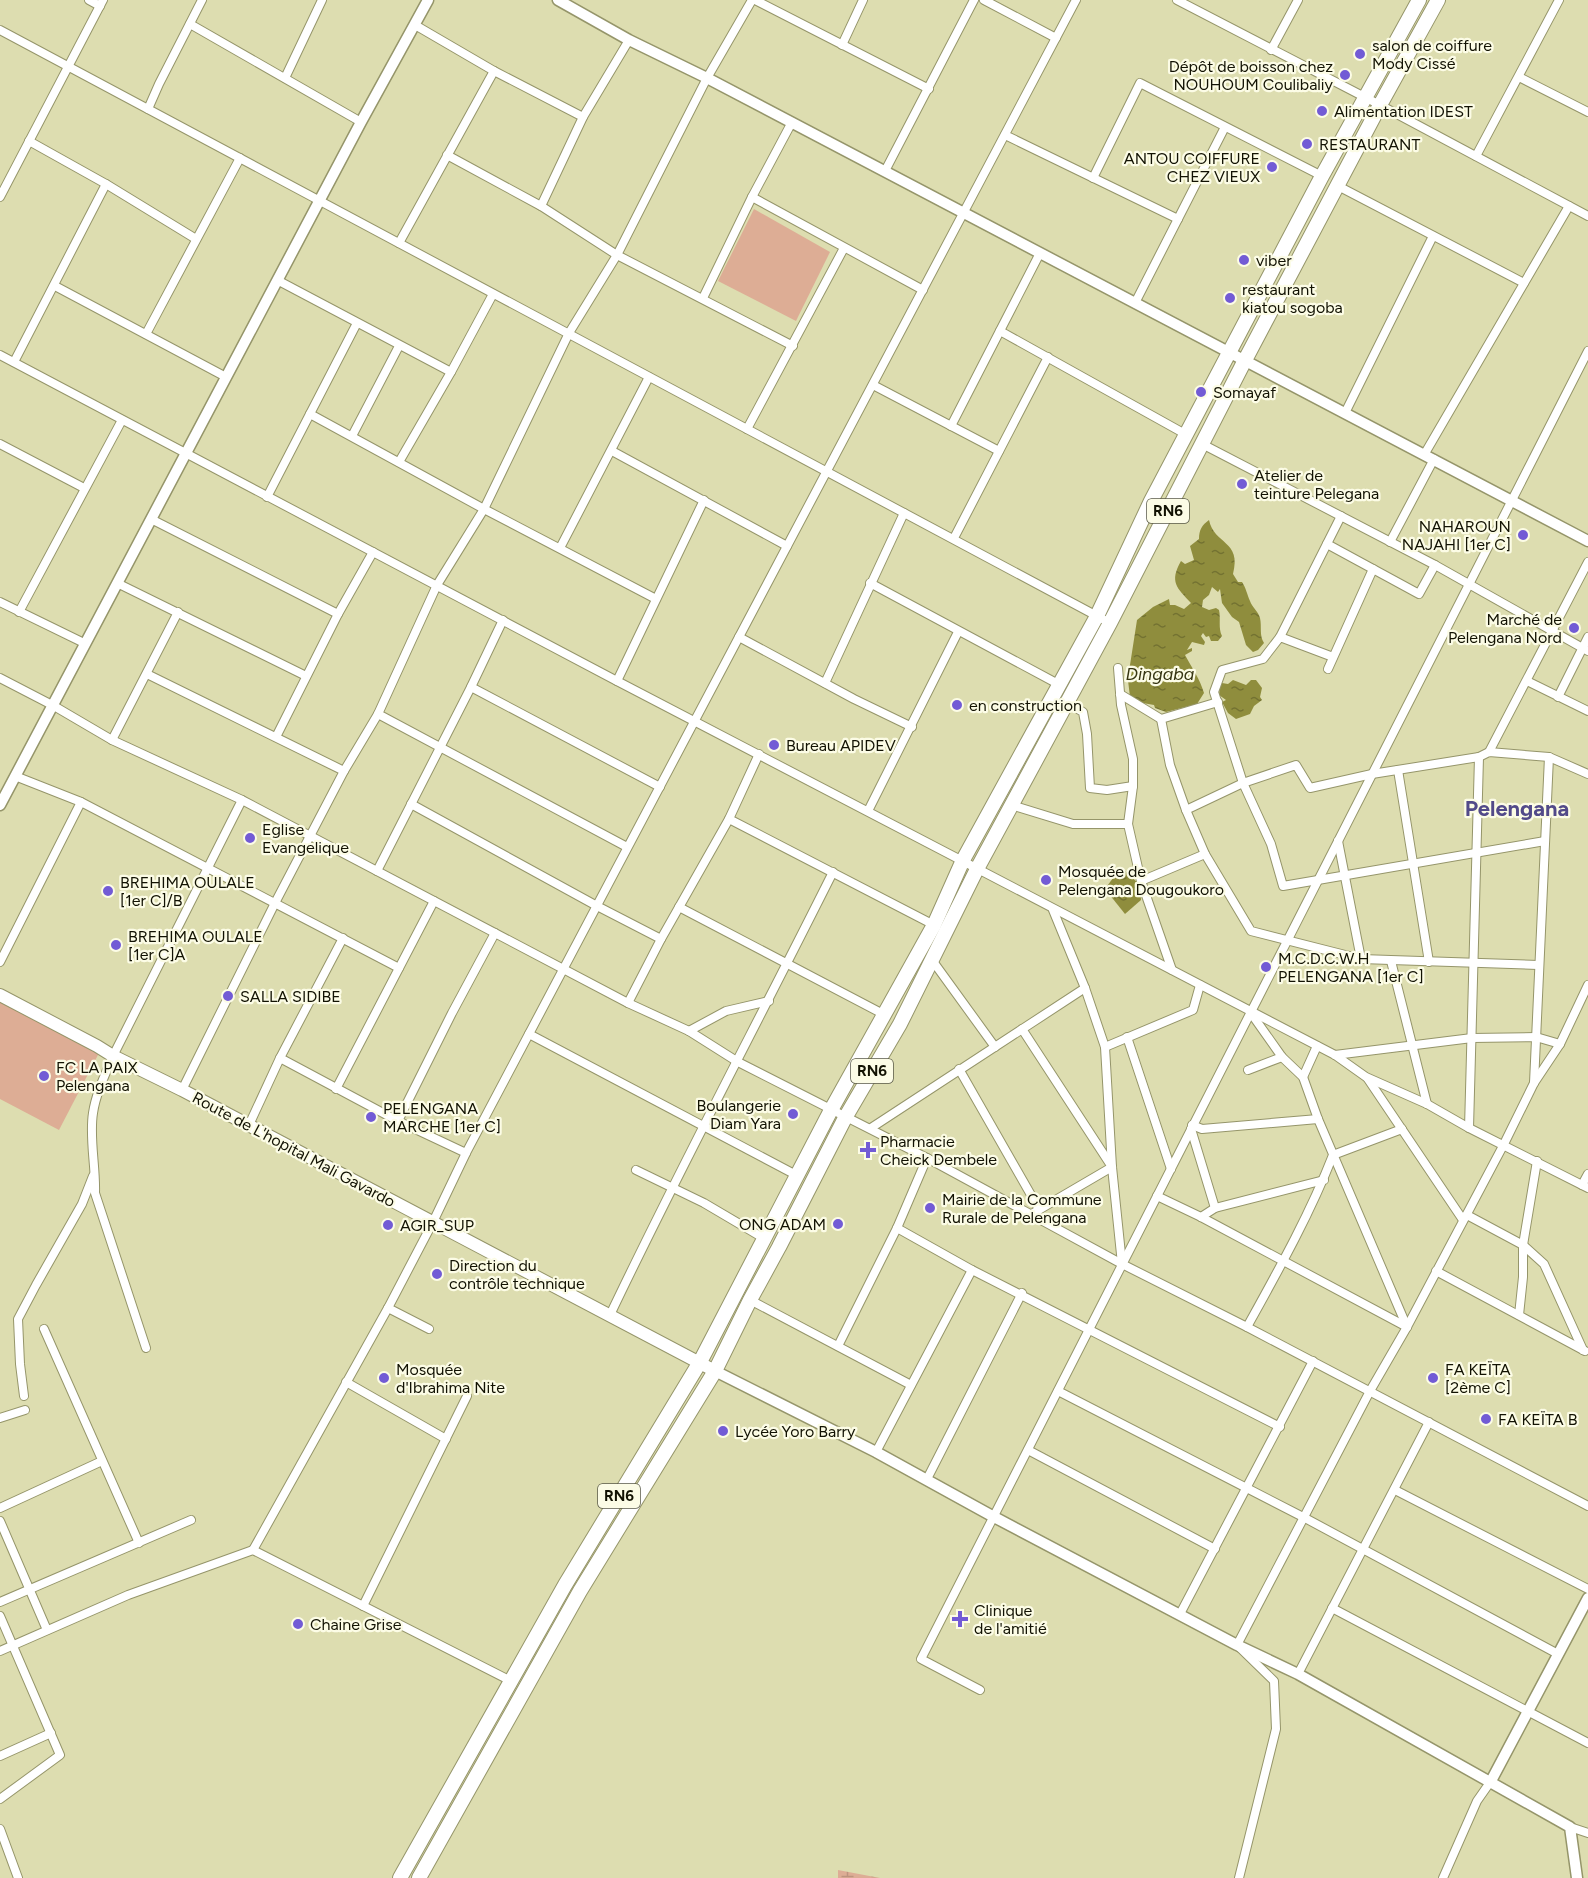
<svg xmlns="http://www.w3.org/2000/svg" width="1588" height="1878" viewBox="0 0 1588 1878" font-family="Figtree,sans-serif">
	<defs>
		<pattern id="wetland-marsh" width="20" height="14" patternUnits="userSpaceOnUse" patternTransform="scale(1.5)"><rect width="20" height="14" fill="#ddad95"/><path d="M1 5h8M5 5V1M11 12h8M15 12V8" fill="none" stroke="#bd947f"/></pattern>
		<pattern id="water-ripples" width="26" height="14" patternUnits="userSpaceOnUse" patternTransform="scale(1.5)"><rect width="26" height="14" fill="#8f8d3d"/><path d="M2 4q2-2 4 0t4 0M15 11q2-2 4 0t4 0" fill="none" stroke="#737231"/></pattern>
	</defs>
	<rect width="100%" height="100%" fill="#ddddb0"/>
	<g fill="#ddad95">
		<path d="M754,209l76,43 -34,69 -78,-40z"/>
		<path d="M0,1000l99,53 -40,77 -59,-31z"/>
	</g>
	<path fill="url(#wetland-marsh)" d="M838,1870l42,8h-42z"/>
	<g fill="url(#water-ripples)">
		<path d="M1209,520c5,25 33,20 24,54l5,8h4c4,6 5,12 8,19 2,6 8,10 10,17 2,9 -1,17 4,25l-6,7 -5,2 -7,-7 -7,-23 -7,-5 -10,-14 -2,-14 -2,3 -6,-5 -3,8 -6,5 -1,7 7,3 7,-2 3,2c2,9 -1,18 3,26l-4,5h-7l-2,-5 -3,1 -3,-4 -2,3 4,6 -1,3 -12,-3 -5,8 5,-2v3l-7,4c7,13 15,24 19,38l-7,11 -31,8 -11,-4 -1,-3 -17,-3 -7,-5 -3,-25 3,-7 7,-45 16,-13 16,-8 1,6h5l9,4 7,-6c-14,-15 -22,-21 -10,-42l4,3 9,-4 -4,-14 9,-7c0,-9 3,-14 10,-19z"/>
		<path d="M1233,680l13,5 5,-5h5l6,8 -2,9 2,3 -8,6 -4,8 -14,5 -8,-6 -6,-11 4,-2 -7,-5 1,-8 2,-4 6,1z"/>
		<path d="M1121,867l19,18 1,15 -16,14 -20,-25z"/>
	</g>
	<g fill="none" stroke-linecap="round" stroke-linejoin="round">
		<g stroke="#95956a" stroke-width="10">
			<g id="minor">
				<path d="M89,0l11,6"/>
				<path d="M755,0l174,89"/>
				<path d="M984,0l72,38"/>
				<path d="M1177,0l203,105 208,111"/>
				<path d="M190,24l171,98"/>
				<path d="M415,25l79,46 89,46"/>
				<path d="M0,30l1110,593"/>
				<path d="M842,45l21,-45"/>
				<path d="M1271,50l27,-50"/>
				<path d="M1519,77l69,35"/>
				<path d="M285,78l37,-78"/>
				<path d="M148,109l11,-25 43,-84"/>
				<path d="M1005,135l173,84"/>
				<path d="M29,141l77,43 90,55"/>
				<path d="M447,155l94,51 76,49 176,91"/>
				<path d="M1476,156l83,-156"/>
				<path d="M885,171l89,-171"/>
				<path d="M1093,178l47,-95 182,93"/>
				<path d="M1338,186l186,97"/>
				<path d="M0,197l103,-197"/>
				<path d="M752,197l171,93"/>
				<path d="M541,206l42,-89 46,-77"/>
				<path d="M399,243l95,-172"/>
				<path d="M277,280l174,92"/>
				<path d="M55,286l171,91"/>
				<path d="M703,298l49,-101 40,-75"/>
				<path d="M1135,303l90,-176"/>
				<path d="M1000,331l187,104"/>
				<path d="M146,334l94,-176"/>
				<path d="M0,355l617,326 718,374 31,22 61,27 42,24 119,60"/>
				<path d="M14,362l92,-178"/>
				<path d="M873,385l126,66"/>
				<path d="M1345,413l88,-177"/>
				<path d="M310,414l174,95 172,90"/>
				<path d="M951,426l89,-173"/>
				<path d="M747,429l97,-181"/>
				<path d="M352,436l47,-90"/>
				<path d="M0,444l84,44"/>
				<path d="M1202,444l233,121 153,86"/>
				<path d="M612,451l175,95"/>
				<path d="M1424,455l145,-249"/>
				<path d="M399,462l52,-90 42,-78"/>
				<path d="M267,497l90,-174"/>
				<path d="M151,519l187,95"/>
				<path d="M954,538l94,-181"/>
				<path d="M1390,542l44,-83"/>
				<path d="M1327,544l92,50 16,-29"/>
				<path d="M560,548l89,-171"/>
				<path d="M117,583l189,93"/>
				<path d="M870,583l190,102"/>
				<path d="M0,602l84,41"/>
				<path d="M19,612l103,-192"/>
				<path d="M739,637l115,62 58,28"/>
				<path d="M1280,637l61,-121"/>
				<path d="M1333,657l-53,-20 -17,22 -41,11 -8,22 29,91 28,61 12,42 262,-45"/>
				<path d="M1118,668l3,37 12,54v27l-5,38 13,57 31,89"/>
				<path d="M1328,669l45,-100"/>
				<path d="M147,674l197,97"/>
				<path d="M0,678l54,28 58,34 130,60 386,203 61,28 49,31 189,96 195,106 125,63 341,179"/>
				<path d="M617,681l87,-181"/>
				<path d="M1527,681l61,30"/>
				<path d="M825,683l79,-170"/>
				<path d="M471,687l189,100"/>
				<path d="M1120,694l41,25 57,-17"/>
				<path d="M1558,697l30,-60"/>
				<path d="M1067,703l16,9 4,22 3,54 17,2 26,-4"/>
				<path d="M378,714l249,133"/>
				<path d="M1161,719l9,46 16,45 19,44 46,77 110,28 177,6"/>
				<path d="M276,737l62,-123 35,-62"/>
				<path d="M112,740l66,-128"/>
				<path d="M1489,752l99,-190"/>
				<path d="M1398,770l31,192"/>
				<path d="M15,776l66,26 318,166"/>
				<path d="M411,804l186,102 64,33"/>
				<path d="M1011,805l62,19h55"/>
				<path d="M1186,810l57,-27 53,-18 14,23 62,-14 107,-17 10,-5 60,5 39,17"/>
				<path d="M868,811l90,-179"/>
				<path d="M729,819l205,106"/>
				<path d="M1338,841l23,118"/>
				<path d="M377,871l94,-184 32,-67"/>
				<path d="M1141,881l64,-27"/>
				<path d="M679,907l206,108"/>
				<path d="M1053,910l32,78 20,59 7,120 10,97"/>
				<path d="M932,960l63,87"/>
				<path d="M1391,961l36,143"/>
				<path d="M0,962l81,-160"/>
				<path d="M628,1003l33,-64 68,-120 30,-65"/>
				<path d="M1253,1016l29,41 21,20 15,42 89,208"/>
				<path d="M1022,1029l90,138 -82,48"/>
				<path d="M689,1031l37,-20 43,-10"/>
				<path d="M529,1034l269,142"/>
				<path d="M1127,1037l44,132"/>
				<path d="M1105,1047l88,-37 7,-25"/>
				<path d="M1335,1055l137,-17 64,-1 24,7"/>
				<path d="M280,1058l118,63 68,32"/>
				<path d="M959,1069l80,140"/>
				<path d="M1248,1070l34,-13"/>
				<path d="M1303,1077l14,-31"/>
				<path d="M1368,1079l95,141"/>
				<path d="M1534,1083l15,-326"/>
				<path d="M336,1089l98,-188"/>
				<path d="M182,1090l93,-187 69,-132 34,-57 59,-129 47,-76 85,-176 48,-78 90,-177 45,-78"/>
				<path d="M398,1121l54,-108 43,-80"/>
				<path d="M249,1125l31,-67 63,-120"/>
				<path d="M1192,1125l10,4 116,-10"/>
				<path d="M871,1128l214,-140"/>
				<path d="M1469,1128l10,-371"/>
				<path d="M1191,1129l24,79"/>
				<path d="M636,1170l68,33 61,36"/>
				<path d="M1582,1185l6,-11"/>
				<path d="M1157,1196l44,21 206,110"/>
				<path d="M1467,1215l56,30 21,19 39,86"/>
				<path d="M1201,1217l14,-9 109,-28"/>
				<path d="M897,1228l75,42 308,157"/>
				<path d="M1436,1271l149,80"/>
				<path d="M750,1300l161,85"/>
				<path d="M388,1308l41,21"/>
				<path d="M610,1315c71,-149 149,-295 223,-443"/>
				<path d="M1519,1315l4,-38v-32l14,-84"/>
				<path d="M1247,1327c31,-56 63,-113 86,-172l69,-26"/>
				<path d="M44,1329l95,214"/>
				<path d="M838,1346l59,-118 30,-70"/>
				<path d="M146,1348l-51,-155c1,-26 -6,-55 -2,-80 3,-20 12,-38 20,-57l129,-256"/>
				<path d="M346,1382l100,57"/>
				<path d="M1058,1391l247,127 253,136"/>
				<path d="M24,1396l-4,-32 -2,-45 18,-34 46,-81 11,-28"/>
				<path d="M0,1418l25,-8"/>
				<path d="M1028,1450l187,99"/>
				<path d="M876,1452l96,-182"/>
				<path d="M927,1479l95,-186"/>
				<path d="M1395,1490l193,99"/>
				<path d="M0,1508l102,-47"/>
				<path d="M0,1521l47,109"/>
				<path d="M253,1550l135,-242 45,-86 33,-69 610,-1153"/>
				<path d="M0,1602l191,-82"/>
				<path d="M363,1606l104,-210"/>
				<path d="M1332,1608l256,135"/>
				<path d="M1180,1614l133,-253"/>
				<path d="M0,1616l60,139 -60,44"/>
				<path d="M0,1651l128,-56 125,-45 258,131"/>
				<path d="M1298,1674l131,-252"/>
				<path d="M980,1690l-59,-31 667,-1308"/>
				<path d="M0,1756l51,-23"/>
				<path d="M1570,1827l18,6"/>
				<path d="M0,1829l18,49"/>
				<path d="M1239,1878l37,-149 -2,-48 -37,-36 133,-254 37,-64 97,-183 30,-61 26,-39 28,-59"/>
				<path d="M1443,1878l34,-77 14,-20"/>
			</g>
		</g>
		<g stroke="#95956a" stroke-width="13">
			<g id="tertiary">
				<path d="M558,0l71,40 78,38 881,463"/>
				<path d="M0,805l361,-683 67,-122"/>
				<path d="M715,1371l161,81 118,65 243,128 61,29 272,153 7,51"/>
				<path d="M1491,1781l97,-183"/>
			</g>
		</g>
		<g stroke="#95956a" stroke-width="14">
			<path id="secondary" d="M0,995l97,51 16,10 69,34 533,281"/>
		</g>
		<g stroke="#95956a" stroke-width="16">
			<g id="trunk">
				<path d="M400,1878l165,-293 135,-223 131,-252 103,-185 29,-65 134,-244 54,-115 171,-325 97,-176"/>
				<path d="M419,1878l161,-287 135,-220 35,-71 29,-53 66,-129 55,-94 77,-155 133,-246 134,-261 136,-257 58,-105"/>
			</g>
		</g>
		<use href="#minor" stroke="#fff" stroke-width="8"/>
		<use href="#tertiary" stroke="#fff" stroke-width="10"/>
		<use href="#secondary" stroke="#fff" stroke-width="12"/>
		<use href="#trunk" stroke="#fff" stroke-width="14"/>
	</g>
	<g fill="#725bd5" stroke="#fcfce6" stroke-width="2">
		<circle cx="1360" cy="54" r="6"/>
		<circle cx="1345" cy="75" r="6"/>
		<circle cx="1322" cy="111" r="6"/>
		<circle cx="1307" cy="144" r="6"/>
		<circle cx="1272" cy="167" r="6"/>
		<circle cx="1244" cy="260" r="6"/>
		<circle cx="1230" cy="298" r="6"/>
		<circle cx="1201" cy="392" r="6"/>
		<circle cx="1242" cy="484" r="6"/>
		<circle cx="1523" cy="535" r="6"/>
		<circle cx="1574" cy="628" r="6"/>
		<circle cx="957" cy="705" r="6"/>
		<circle cx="774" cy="745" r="6"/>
		<circle cx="250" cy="838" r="6"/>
		<circle cx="1046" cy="880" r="6"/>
		<circle cx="108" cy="891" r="6"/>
		<circle cx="116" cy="945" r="6"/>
		<circle cx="1266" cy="967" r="6"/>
		<circle cx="228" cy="996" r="6"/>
		<circle cx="44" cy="1076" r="6"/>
		<circle cx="793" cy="1114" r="6"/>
		<circle cx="371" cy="1117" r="6"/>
		<path d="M865 1141h6v6h6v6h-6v6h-6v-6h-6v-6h6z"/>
		<circle cx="930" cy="1208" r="6"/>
		<circle cx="838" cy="1224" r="6"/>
		<circle cx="388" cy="1225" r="6"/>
		<circle cx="437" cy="1274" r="6"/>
		<circle cx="384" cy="1378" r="6"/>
		<circle cx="1433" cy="1378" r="6"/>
		<circle cx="1486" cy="1419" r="6"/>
		<circle cx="723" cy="1431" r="6"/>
		<path d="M957 1610h6v6h6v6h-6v6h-6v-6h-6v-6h6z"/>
		<circle cx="298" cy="1624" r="6"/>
	</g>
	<g text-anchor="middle" stroke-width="4.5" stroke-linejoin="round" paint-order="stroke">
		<g fill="#fcfce6" stroke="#585847" stroke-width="1.5">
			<rect x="1147" y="499" width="42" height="24" rx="4.5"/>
			<rect x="851" y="1059" width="42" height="24" rx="4.5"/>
			<rect x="598" y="1484" width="42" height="24" rx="4.5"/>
		</g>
		<g font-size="15" font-weight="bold" fill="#121203">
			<text x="1168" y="516">RN6</text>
			<text x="872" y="1076">RN6</text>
			<text x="619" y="1501">RN6</text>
		</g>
		<g font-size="16" fill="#121203" stroke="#fcfce6" text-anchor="start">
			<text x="1372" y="51">salon de coiffure<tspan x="1372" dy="18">Mody Cissé</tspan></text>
			<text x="1333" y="72" text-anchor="end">Dépôt de boisson chez<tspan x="1333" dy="18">NOUHOUM Coulibaliy</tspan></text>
			<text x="1334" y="117">Alimentation IDEST</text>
			<text x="1319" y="150">RESTAURANT</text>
			<text x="1260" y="164" text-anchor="end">ANTOU COIFFURE<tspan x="1260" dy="18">CHEZ VIEUX</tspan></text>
			<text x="1256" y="266">viber</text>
			<text x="1242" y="295">restaurant<tspan x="1242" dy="18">kiatou sogoba</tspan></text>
			<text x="1213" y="398">Somayaf</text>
			<text x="1254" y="481">Atelier de<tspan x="1254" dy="18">teinture Pelegana</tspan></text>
			<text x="1511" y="532" text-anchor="end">NAHAROUN<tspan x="1511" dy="18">NAJAHI [1er C]</tspan></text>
			<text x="1562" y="625" text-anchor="end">Marché de<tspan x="1562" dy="18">Pelengana Nord</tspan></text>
			<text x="969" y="711">en construction</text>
			<text x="786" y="751">Bureau APIDEV</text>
			<text x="262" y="835">Eglise<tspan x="262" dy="18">Evangelique</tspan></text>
			<text x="1058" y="877">Mosquée de<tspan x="1058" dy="18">Pelengana Dougoukoro</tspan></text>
			<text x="120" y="888">BREHIMA OULALE<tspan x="120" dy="18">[1er C]/B</tspan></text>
			<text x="128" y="942">BREHIMA OULALE<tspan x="128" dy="18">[1er C]A</tspan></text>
			<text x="1278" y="964">M.C.D.C.W.H<tspan x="1278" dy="18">PELENGANA [1er C]</tspan></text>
			<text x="240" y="1002">SALLA SIDIBE</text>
			<text x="56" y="1073">FC LA PAIX<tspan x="56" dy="18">Pelengana</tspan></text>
			<text x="781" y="1111" text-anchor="end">Boulangerie<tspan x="781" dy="18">Diam Yara</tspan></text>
			<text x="383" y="1114">PELENGANA<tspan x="383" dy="18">MARCHE [1er C]</tspan></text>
			<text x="880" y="1147">Pharmacie<tspan x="880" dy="18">Cheick Dembele</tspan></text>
			<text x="942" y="1205">Mairie de la Commune<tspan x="942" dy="18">Rurale de Pelengana</tspan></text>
			<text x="826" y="1230" text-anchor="end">ONG ADAM</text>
			<text x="400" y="1231">AGIR_SUP</text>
			<text x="449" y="1271">Direction du<tspan x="449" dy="18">contrôle technique</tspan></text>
			<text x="396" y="1375">Mosquée<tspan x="396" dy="18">d'Ibrahima Nite</tspan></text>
			<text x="1445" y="1375">FA KEÏTA<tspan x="1445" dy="18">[2ème C]</tspan></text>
			<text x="1498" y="1425">FA KEÏTA B</text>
			<text x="735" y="1437">Lycée Yoro Barry</text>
			<text x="974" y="1616">Clinique<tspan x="974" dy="18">de l'amitié</tspan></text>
			<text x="310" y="1630">Chaine Grise</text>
		</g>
		<g font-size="16" fill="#121203" stroke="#fcfce6">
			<text transform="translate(294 1149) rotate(28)" y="6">Route de L'hopital Mali Gavardo</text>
		</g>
		<g font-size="18" font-style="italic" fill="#363512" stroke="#fcfce6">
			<text x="1160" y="680">Dingaba</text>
		</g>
		<g font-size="22" font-weight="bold" fill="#524a89" stroke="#fcfce6">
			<text x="1517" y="816">Pelengana</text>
		</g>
	</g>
</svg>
